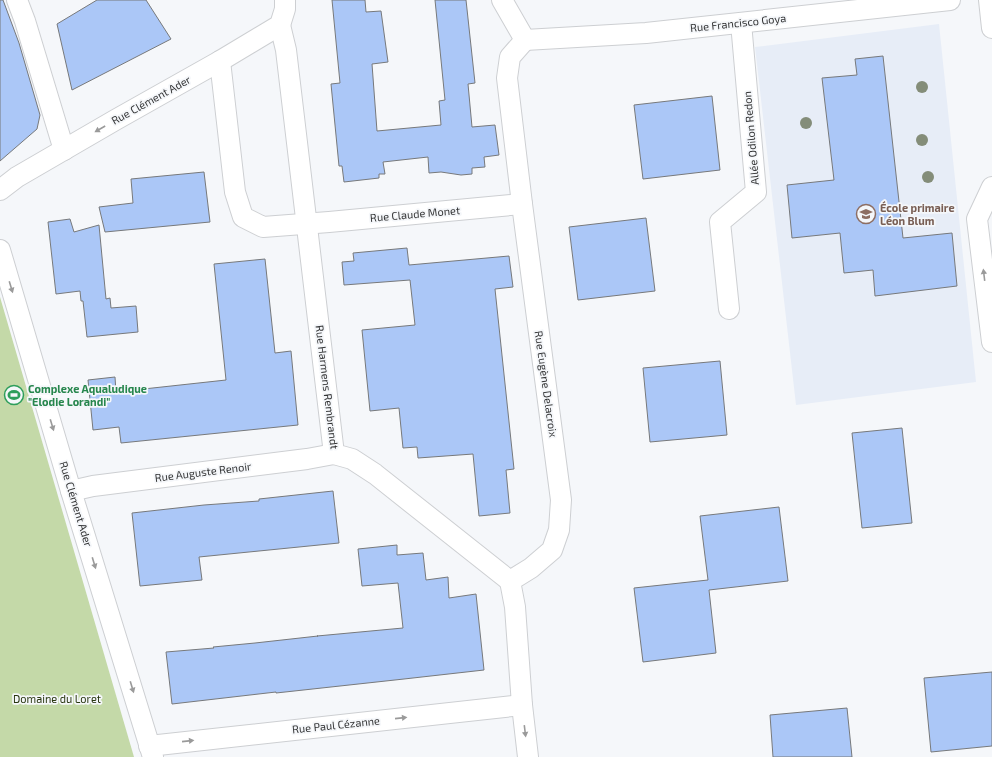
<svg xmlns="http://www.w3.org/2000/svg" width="992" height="757" viewBox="0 0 992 757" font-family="'Exo 2',sans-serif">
	<rect width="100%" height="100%" fill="#f5f7fa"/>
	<path fill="#e7edf7" d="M939,24l37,358 -180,23 -41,-358z"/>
	<path fill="#c4d9a8" d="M0,297l134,460h-134z"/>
	<g fill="#abc7f7" stroke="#77797b">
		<path d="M0,0h3l16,43 21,72 -3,14 -37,32z"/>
		<path d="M97,0h49l25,39 -99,51 -15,-66z"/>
		<path d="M332,0h33l1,12 15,-1 7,51 -16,2 5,67 64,-6 -2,-24 6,-1 -10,-100h31l9,83 -7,1 4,43 23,-2 4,30 -15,2 1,10 -13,1v6l-11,1 -20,-3 -12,1 -1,-16 -45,5 2,12h-6v4l-35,4 -2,-16h-3l-8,-82 9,-1z"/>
		<path d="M883,56l20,182 49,-5 5,53 -82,10 -2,-26 -29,3 -4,-40 -48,5 -5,-53 47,-5 -12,-102 35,-3 -2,-16z"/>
		<path d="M712,96l8,74 -77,9 -9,-74z"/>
		<path d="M204,172l6,50 -105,10 -6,-25 34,-4 -2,-24z"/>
		<path d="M646,218l9,73 -77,9 -9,-73z"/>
		<path d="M70,219l4,13 25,-7 7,74 4,-1 1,10 25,-2 2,26 -51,5 -4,-36h-2l-1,-10 -24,3 -8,-72z"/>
		<path d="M407,248l2,17 100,-9 4,31 -18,2 19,180 -8,1 4,43 -31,3 -6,-62 -55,4 -1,-11 -14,1 -4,-40 -29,3 -8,-81 53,-5 -5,-45 -66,5 -2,-23 12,-1 -1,-8z"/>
		<path d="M265,259l10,94 16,-2 7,74 -177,18 -2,-16 -26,3 -5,-50 27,-3 1,15 110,-12 -12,-116z"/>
		<path d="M720,361l7,74 -77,7 -7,-74z"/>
		<path d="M902,428l10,95 -50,5 -10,-95z"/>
		<path d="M333,491l6,52 -140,14 3,23 -62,6 -8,-73 72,-8 55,-4v-2z"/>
		<path d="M779,507l9,74 -79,9 7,63 -73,9 -9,-74 74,-8 -8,-64z"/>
		<path d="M397,545v10l26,-2 3,27 22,-3 1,21 27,-4 8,76 -80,9 -128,14v-1l-104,12 -6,-52 48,-4 -1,-1 42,-4 63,-7h-1l86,-8 -5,-45 -36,3 -4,-37z"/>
		<path d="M992,672v74l-61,6 -7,-74z"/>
		<path d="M847,708l5,49h-79l-3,-42z"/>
	</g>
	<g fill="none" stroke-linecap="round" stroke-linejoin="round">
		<g stroke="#cdcfd2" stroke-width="22">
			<g id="minor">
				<path d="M17,0l8,21 39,129"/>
				<path d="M502,0l23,40 -15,17 -3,21 15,126 39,296 -2,30 -7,20 -21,18 -21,13 5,26 7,98 6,52"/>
				<path d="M989,0l3,28"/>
				<path d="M280,25l6,25 48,404 18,5 23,15 135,107"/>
				<path d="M525,40l121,-7 304,-33"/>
				<path d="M220,61l15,131 8,25 20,10 66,-5 193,-18"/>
				<path d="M992,187l-15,32 15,123"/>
				<path d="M0,190l17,-13 100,-58 103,-58 60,-36 5,-16v-9"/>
				<path d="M0,250l71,241 82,266"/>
				<path d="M729,309l-9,-87 36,-30 -15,-169"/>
				<path d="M71,491l22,-5 214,-27 27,-5"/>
				<path d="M149,746l373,-41"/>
			</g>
		</g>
		<use href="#minor" stroke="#fff" stroke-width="20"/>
	</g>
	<g fill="#848d79">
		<circle cx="922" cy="87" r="6"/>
		<circle cx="806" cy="123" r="6"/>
		<circle cx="922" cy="140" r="6"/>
		<circle cx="928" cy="177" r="6"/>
	</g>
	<defs><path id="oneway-solid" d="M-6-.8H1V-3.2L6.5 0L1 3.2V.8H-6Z"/></defs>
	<g fill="#9a9a9a">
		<use href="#oneway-solid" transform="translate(100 129) rotate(150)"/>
		<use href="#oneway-solid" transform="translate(984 275) rotate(-97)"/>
		<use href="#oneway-solid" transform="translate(11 287) rotate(73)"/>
		<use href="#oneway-solid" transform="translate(52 425) rotate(73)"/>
		<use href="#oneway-solid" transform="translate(94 563) rotate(73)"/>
		<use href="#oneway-solid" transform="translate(132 687) rotate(73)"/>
		<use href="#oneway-solid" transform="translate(401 718) rotate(-6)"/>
		<use href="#oneway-solid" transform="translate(525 731) rotate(83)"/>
		<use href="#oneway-solid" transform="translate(188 741) rotate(-6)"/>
	</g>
	<defs>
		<g id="school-ring" transform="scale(1)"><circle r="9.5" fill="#f5f7fa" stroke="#8d6e63" stroke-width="1.5"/><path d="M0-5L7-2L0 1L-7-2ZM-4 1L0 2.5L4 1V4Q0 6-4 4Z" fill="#8d6e63"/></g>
		<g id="stadium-ring" transform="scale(1)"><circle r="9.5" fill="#f5f7fa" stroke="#2e9e5b" stroke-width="1.5"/><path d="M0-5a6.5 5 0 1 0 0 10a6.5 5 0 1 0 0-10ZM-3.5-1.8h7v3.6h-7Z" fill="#2e9e5b"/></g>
	</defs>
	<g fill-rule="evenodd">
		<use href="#school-ring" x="866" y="214"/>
		<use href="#stadium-ring" x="14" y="395"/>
	</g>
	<g text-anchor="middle" stroke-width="3.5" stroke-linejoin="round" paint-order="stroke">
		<g font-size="11" fill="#343536" stroke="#f5f7fa">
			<text transform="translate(738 23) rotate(-6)" y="4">Rue Francisco Goya</text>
			<text transform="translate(151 100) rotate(-29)" y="4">Rue Clément Ader</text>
			<text transform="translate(751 138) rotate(-95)" y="4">Allée Odilon Redon</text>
			<text transform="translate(415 214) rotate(-5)" y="4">Rue Claude Monet</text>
			<text transform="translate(546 384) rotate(82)" y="4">Rue Eugène Delacroix</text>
			<text transform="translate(327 387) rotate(83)" y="4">Rue Harmens Rembrandt</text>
			<text transform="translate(203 472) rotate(-7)" y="4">Rue Auguste Renoir</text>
			<text transform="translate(76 504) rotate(73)" y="4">Rue Clément Ader</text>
			<text transform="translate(336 725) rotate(-6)" y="4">Rue Paul Cézanne</text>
		</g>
		<g font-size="11" font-weight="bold" fill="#785e54" stroke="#f5f7fa" text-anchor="start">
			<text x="880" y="212">École primaire<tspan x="880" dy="13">Léon Blum</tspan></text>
		</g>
		<g font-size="11" font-weight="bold" fill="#27864d" stroke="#f5f7fa" text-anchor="start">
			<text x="28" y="393">Complexe Aqualudique<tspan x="28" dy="13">"Elodie Lorandi"</tspan></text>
		</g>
		<g font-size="11" fill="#28360f" stroke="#f5f7fa">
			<text x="57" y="703">Domaine du Loret</text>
		</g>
	</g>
</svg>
